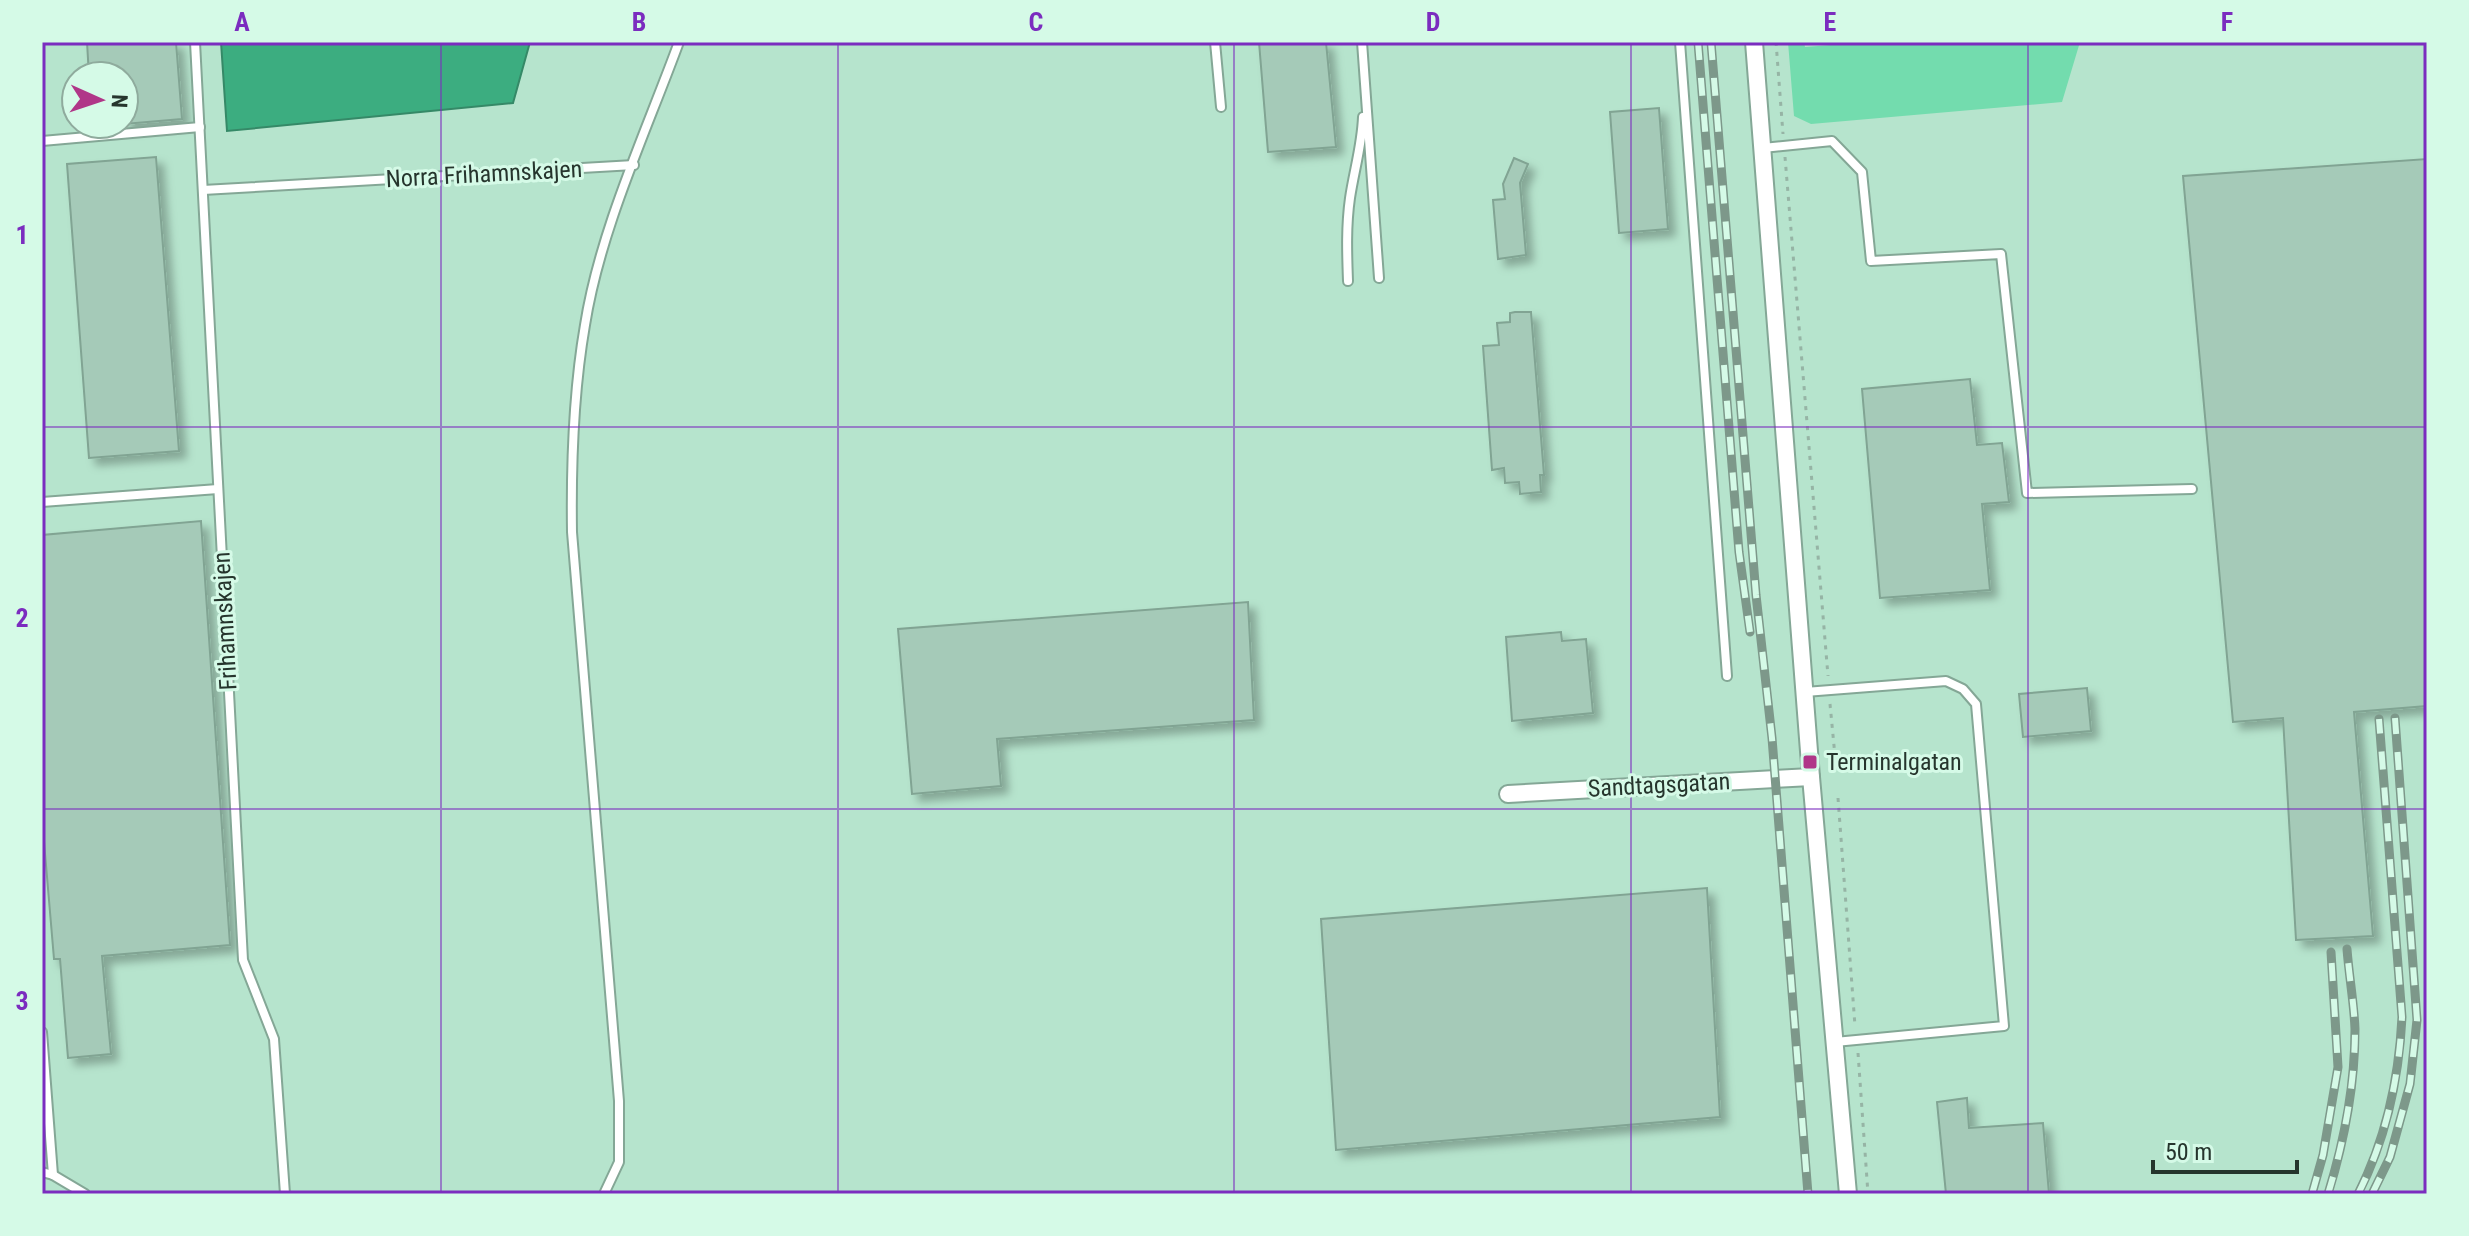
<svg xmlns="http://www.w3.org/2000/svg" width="2469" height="1236" viewBox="0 0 2469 1236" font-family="'Roboto Condensed',sans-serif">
	<defs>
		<filter id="shadow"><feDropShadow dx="7" dy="7" stdDeviation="4" flood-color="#0004"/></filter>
	</defs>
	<rect width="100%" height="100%" fill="#c8edda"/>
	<path fill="#b6e4cd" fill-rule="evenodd" d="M42,42h179l6,88 286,-27 17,-61h1897v1152h-2385zM76,76h48v48h-48z"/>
	<path fill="#73dcae" d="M1788,42h16l1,5 64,-5h211l-18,60 -251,22 -17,-8z"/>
	<path fill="#3cad80" stroke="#358967" stroke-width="2" d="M221,42h309l-17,61 -286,28z"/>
	<g fill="#a5cab8" stroke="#81a493" stroke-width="2" filter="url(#shadow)">
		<path d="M87,42h89l6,77 -58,5v-48h-35z"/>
		<path d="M1259,42h67l10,105 -68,5z"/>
		<path d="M1659,108l9,121 -49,4 -9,-121z"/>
		<path d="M156,157l23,294 -90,7 -22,-294z"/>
		<path d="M1514,158l14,6 -8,19 6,72 -28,4 -5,-59 12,-1 -2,-15z"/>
		<path d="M2427,159v547l-73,6 19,224 -77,4 -13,-222 -50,4 -50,-546z"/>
		<path d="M1515,312h16l13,163h-4l1,17 -21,2 -1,-12 -14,1 -1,-15 -12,2 -9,-124 16,-1 -2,-22 13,-1v-9z"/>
		<path d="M1970,379l7,66 25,-2 7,59 -27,2 8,86 -110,8 -18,-209z"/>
		<path d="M201,521l29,424 -128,11 9,98 -43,4 -8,-99h-6l-12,-141v-283z"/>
		<path d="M1248,602l6,118 -257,19 4,47 -89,8 -14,-165z"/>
		<path d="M1561,632l1,9 24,-2 7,74 -81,8 -6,-84z"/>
		<path d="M2087,688l4,43 -68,6 -4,-43z"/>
		<path d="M1707,888l13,229 -384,33 -15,-231z"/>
		<path d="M1967,1098l2,30 74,-5 6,71h-103l-9,-92z"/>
	</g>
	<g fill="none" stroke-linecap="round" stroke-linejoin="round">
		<g stroke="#84a796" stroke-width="12">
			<g id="service">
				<path d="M195,42l48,918 31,79 11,155"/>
				<path d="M1215,42l6,65"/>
				<path d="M1362,42l17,236"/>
				<path d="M1680,42l47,634"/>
				<path d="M42,141l158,-14"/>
				<path d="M1763,148l69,-7 30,31 9,89 130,-7 26,239 165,-4"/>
				<path d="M203,190l431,-25"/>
				<path d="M1348,281c-1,-27 -2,-55 2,-83 4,-27 12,-53 13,-81"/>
				<path d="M42,502l176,-13"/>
				<path d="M1805,692l141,-11 17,8 13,15 28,322 -169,16"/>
				<path d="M42,1032l11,143"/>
				<path d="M42,1172l11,3 32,19"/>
				<path d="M604,1194l15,-32v-61l-47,-569c-1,-69 1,-138 13,-207 15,-95 61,-193 94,-283"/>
			</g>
		</g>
		<g stroke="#84a796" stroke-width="20">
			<g id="minor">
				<path d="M1754,42l57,735 37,417"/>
				<path d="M1508,794l303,-17"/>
			</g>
		</g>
		<g stroke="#96b4a5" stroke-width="3" stroke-dasharray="4 6" stroke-linecap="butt">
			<path d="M1776,42l7,92"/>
			<path d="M1785,157l43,519"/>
			<path d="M1830,704l5,52"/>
			<path d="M1838,798l17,228"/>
			<path d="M1858,1053l10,141"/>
		</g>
		<use href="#service" stroke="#fff" stroke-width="8"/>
		<use href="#minor" stroke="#fff" stroke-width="16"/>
		<g stroke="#7d988a" stroke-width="9">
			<g id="rail">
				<path d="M1698,42l41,510 11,80"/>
				<path d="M1711,42l45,553 16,143 36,456"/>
				<path d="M2312,1194l11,-39 15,-88 -7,-115"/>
				<path d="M2328,1194c16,-52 27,-110 27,-165 -1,-26 -6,-53 -8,-80"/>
				<path d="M2358,1194c28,-55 41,-116 44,-177l-23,-298"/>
				<path d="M2372,1194l18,-37 20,-73 7,-64 -22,-302"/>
			</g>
		</g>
		<use href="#rail" stroke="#d5fae7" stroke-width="6" stroke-dasharray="18" stroke-linecap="butt"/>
	</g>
	<path fill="none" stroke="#7b2cbf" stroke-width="2" stroke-opacity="0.55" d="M441,42v1152M838,42v1152M1234,42v1152M1631,42v1152M2028,42v1152M42,427h2385M42,809h2385"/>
	<rect fill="#b03688" stroke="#d5fae7" stroke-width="3" x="1802" y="754" width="16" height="16" rx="4"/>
	<g text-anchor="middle" stroke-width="6" stroke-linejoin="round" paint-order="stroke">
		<g font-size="24" fill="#26352d" stroke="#d5fae7">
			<text transform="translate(484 174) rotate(-3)" y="8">Norra Frihamnskajen</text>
			<text transform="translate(225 621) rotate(-93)" y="8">Frihamnskajen</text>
			<text transform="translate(1659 785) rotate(-3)" y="8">Sandtagsgatan</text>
		</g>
		<g font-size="24" fill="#26352d" stroke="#d5fae7" text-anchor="start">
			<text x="1826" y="770">Terminalgatan</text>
		</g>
	</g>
	<rect width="2469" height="1236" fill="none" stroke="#d5fae7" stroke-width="88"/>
	<g transform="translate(100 100) rotate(93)"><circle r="38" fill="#d5fae7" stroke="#8fab9d" stroke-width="2"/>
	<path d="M0-6L14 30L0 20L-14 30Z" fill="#b03688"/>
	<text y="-12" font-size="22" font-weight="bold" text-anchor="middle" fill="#26352d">N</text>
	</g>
	<path d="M2153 1160v12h144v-12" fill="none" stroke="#26352d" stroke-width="4"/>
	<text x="2165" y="1160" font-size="24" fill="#26352d" stroke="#d5fae7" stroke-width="6" paint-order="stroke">50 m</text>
	<rect x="44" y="44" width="2381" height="1148" fill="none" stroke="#7b2cbf" stroke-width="3"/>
	<g font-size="26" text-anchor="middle" font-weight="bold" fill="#7b2cbf">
		<text x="242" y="31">A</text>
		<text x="639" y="31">B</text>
		<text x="1036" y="31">C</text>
		<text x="1433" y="31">D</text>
		<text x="1830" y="31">E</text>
		<text x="2227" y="31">F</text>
		<text x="22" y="244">1</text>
		<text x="22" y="627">2</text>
		<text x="22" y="1010">3</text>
	</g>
</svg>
